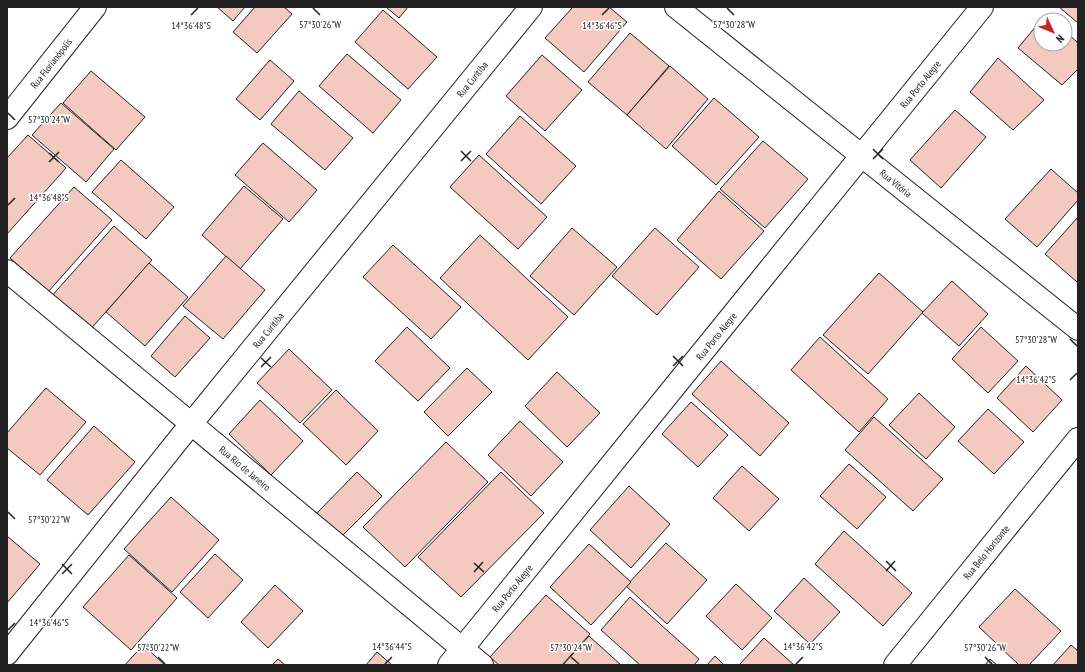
<svg xmlns="http://www.w3.org/2000/svg" width="1085" height="672" viewBox="0 0 1085 672" font-family="'PT Sans Narrow',sans-serif">
	<rect width="100%" height="100%" fill="#fff"/>
	<g fill="#f3c9c0" stroke="#222">
		<path d="M217,7h28l-12,14z"/>
		<path d="M255,7h29l8,7 -35,39 -24,-21z"/>
		<path d="M386,7h22l-9,11z"/>
		<path d="M573,7h36l18,15 -43,50 -39,-34z"/>
		<path d="M1059,7h19v16z"/>
		<path d="M383,10l54,47 -29,32 -53,-47z"/>
		<path d="M1046,14l6,6h-11v24h24v-13l13,12v26l-16,16 -44,-37z"/>
		<path d="M630,33l39,33 -42,49 -39,-33z"/>
		<path d="M347,54l54,46 -28,33 -54,-47z"/>
		<path d="M542,55l40,35 -37,41 -39,-35z"/>
		<path d="M998,58l46,42 -31,30 -43,-38z"/>
		<path d="M270,60l24,21 -34,39 -24,-21z"/>
		<path d="M670,66l38,33 -42,50 -39,-34z"/>
		<path d="M91,71l54,46 -29,33 -53,-47z"/>
		<path d="M299,91l54,47 -28,32 -54,-46z"/>
		<path d="M714,98l45,39 -43,48 -44,-39z"/>
		<path d="M61,103l53,46 -28,33 -54,-47z"/>
		<path d="M955,110l31,27 -45,51 -31,-28z"/>
		<path d="M520,116l56,50 -35,38 -55,-50z"/>
		<path d="M28,135l38,33 -59,66v-76z"/>
		<path d="M763,141l45,38 -43,49 -45,-39z"/>
		<path d="M263,143l54,47 -28,32 -54,-47z"/>
		<path d="M479,155l68,62 -29,32 -68,-62z"/>
		<path d="M121,160l53,47 -28,32 -54,-47z"/>
		<path d="M1051,169l27,24v7l-41,47 -32,-28z"/>
		<path d="M244,186l39,33 -43,50 -38,-34z"/>
		<path d="M74,187l38,33 -64,72 -38,-34z"/>
		<path d="M719,191l45,40 -43,48 -44,-39z"/>
		<path d="M1078,217v63l-1,2 -32,-28z"/>
		<path d="M114,226l38,34 -64,72 -38,-34z"/>
		<path d="M572,228l45,39 -43,48 -44,-39z"/>
		<path d="M655,228l44,39 -42,48 -45,-39z"/>
		<path d="M480,235l88,82 -40,43 -88,-82z"/>
		<path d="M393,245l68,62 -30,32 -68,-62z"/>
		<path d="M226,256l39,34 -42,49 -40,-33z"/>
		<path d="M149,263l39,34 -43,49 -39,-34z"/>
		<path d="M879,273l44,39 -55,62 -45,-39z"/>
		<path d="M952,281l36,33 -29,32 -37,-33z"/>
		<path d="M185,316l25,22 -35,39 -24,-21z"/>
		<path d="M407,327l43,41 -32,33 -43,-40z"/>
		<path d="M981,327l37,34 -30,32 -36,-34z"/>
		<path d="M820,337l68,62 -29,33 -68,-62z"/>
		<path d="M289,349l43,41 -32,33 -43,-40z"/>
		<path d="M721,361l68,62 -29,33 -68,-62z"/>
		<path d="M1026,366l36,34 -29,32 -36,-34z"/>
		<path d="M467,368l25,24 -44,44 -24,-24z"/>
		<path d="M557,372l43,41 -33,34 -42,-41z"/>
		<path d="M46,388l40,34 -46,53 -33,-27v-15z"/>
		<path d="M336,390l42,41 -32,34 -43,-41z"/>
		<path d="M919,393l36,34 -29,32 -37,-34z"/>
		<path d="M260,400l43,41 -32,34 -42,-41z"/>
		<path d="M691,402l37,33 -30,32 -36,-33z"/>
		<path d="M988,409l36,33 -30,32 -36,-33z"/>
		<path d="M874,417l69,62 -30,32 -68,-61z"/>
		<path d="M520,421l43,41 -32,34 -43,-41z"/>
		<path d="M94,426l41,36 -47,53 -41,-35z"/>
		<path d="M446,442l42,40 -83,85 -42,-40z"/>
		<path d="M849,464l37,33 -29,32 -37,-33z"/>
		<path d="M742,466l37,33 -30,32 -36,-33z"/>
		<path d="M357,472l25,24 -44,44 -24,-24z"/>
		<path d="M501,472l43,41 -83,84 -43,-40z"/>
		<path d="M629,486l41,38 -39,44 -41,-38z"/>
		<path d="M171,497l48,43 -47,52 -48,-43z"/>
		<path d="M844,531l68,62 -29,33 -68,-62z"/>
		<path d="M7,536l33,28 -33,39z"/>
		<path d="M666,543l41,37 -40,44 -41,-38z"/>
		<path d="M589,544l42,38 -40,43 -41,-38z"/>
		<path d="M215,554l28,26 -35,38 -28,-26z"/>
		<path d="M129,555l48,43 -46,52 -48,-43z"/>
		<path d="M804,578l36,34 -30,32 -36,-33z"/>
		<path d="M736,584l36,34 -30,32 -36,-34z"/>
		<path d="M275,585l28,26 -35,37 -27,-26z"/>
		<path d="M1015,589l46,42 -32,34h-10l-40,-38z"/>
		<path d="M546,595l44,39 -28,31h-63l-9,-8z"/>
		<path d="M630,597l69,62 -5,6h-54l-39,-35z"/>
		<path d="M589,636l32,29h-58z"/>
		<path d="M764,638l30,27h-55z"/>
		<path d="M143,645l22,20h-40z"/>
		<path d="M1071,645l7,6v14h-25z"/>
		<path d="M377,652l15,13h-26z"/>
		<path d="M715,656l9,9h-17z"/>
		<path d="M278,659l7,6h-13z"/>
		<path d="M990,659l7,6h-12z"/>
	</g>
	<g fill="none" stroke-linecap="round" stroke-linejoin="round">
		<g stroke="#222" stroke-width="24">
			<g id="minor">
				<path d="M676,7l402,322"/>
				<path d="M7,118l88,-111"/>
				<path d="M7,271l475,394"/>
				<path d="M7,654l184,-230 340,-417"/>
				<path d="M449,665l533,-658"/>
				<path d="M895,665l183,-226"/>
			</g>
		</g>
		<use href="#minor" stroke="#fff" stroke-width="22"/>
	</g>
	<path fill="none" stroke="#222" stroke-width="1.5" d="M313,8l7,7M727,8l7,7M191,15l7,-7M602,15l7,-7M8,113l7,7M873,149l10,10M461,151l10,10M49,153l10,9M873,159l10,-10M461,161l10,-10M49,162l10,-10M8,205l7,-7M1070,339l7,7M673,356l10,10M261,358l10,9M673,366l10,-10M261,367l10,-10M1070,380l7,-7M8,512l7,7M886,561l10,10M474,563l10,9M62,564l10,10M886,571l9,-10M474,572l9,-10M62,574l10,-10M8,630l7,-7M158,657l7,7M571,657l8,7M985,657l7,7M385,664l7,-7M796,664l7,-7"/>
	<g text-anchor="middle" stroke-width="3" stroke-linejoin="round" paint-order="stroke">
		<g font-size="10" fill="#222" stroke="#fff">
			<text transform="translate(51 63) rotate(-52)" y="4">Rua Florianópolis</text>
			<text transform="translate(472 79) rotate(-51)" y="4">Rua Curitiba</text>
			<text transform="translate(920 84) rotate(-51)" y="4">Rua Porto Alegre</text>
			<text transform="translate(896 183) rotate(39)" y="4">Rua Vitória</text>
			<text transform="translate(268 330) rotate(-51)" y="4">Rua Curitiba</text>
			<text transform="translate(716 336) rotate(-51)" y="4">Rua Porto Alegre</text>
			<text transform="translate(245 468) rotate(40)" y="4">Rua Rio de Janeiro</text>
			<text transform="translate(986 552) rotate(-51)" y="4">Rua Belo Horizonte</text>
			<text transform="translate(512 588) rotate(-51)" y="4">Rua Porto Alegre</text>
		</g>
	</g>
	<g font-size="10" text-anchor="middle" fill="#222" stroke="#fff" stroke-width="3" stroke-linejoin="round" paint-order="stroke">
		<text x="320" y="28">57°30'26"W</text>
		<text x="734" y="28">57°30'28"W</text>
		<text x="191" y="29">14°36'48"S</text>
		<text x="602" y="29">14°36'46"S</text>
		<text x="49" y="123">57°30'24"W</text>
		<text x="49" y="201">14°36'48"S</text>
		<text x="1036" y="343">57°30'28"W</text>
		<text x="1036" y="383">14°36'42"S</text>
		<text x="49" y="523">57°30'22"W</text>
		<text x="49" y="626">14°36'46"S</text>
		<text x="392" y="650">14°36'44"S</text>
		<text x="803" y="650">14°36'42"S</text>
		<text x="158" y="651">57°30'22"W</text>
		<text x="571" y="651">57°30'24"W</text>
		<text x="985" y="651">57°30'26"W</text>
	</g>
	<rect width="1085" height="672" fill="none" stroke="#222222" stroke-width="16"/>
	<g transform="translate(1053 32) rotate(134)"><circle r="19" fill="#ffffff" stroke="#a7a7a7"/>
	<path d="M0-3L7 15L0 10L-7 15Z" fill="#c62828"/>
	<text y="-6" font-size="11" font-weight="bold" text-anchor="middle" fill="#222222">N</text>
	</g>
</svg>
